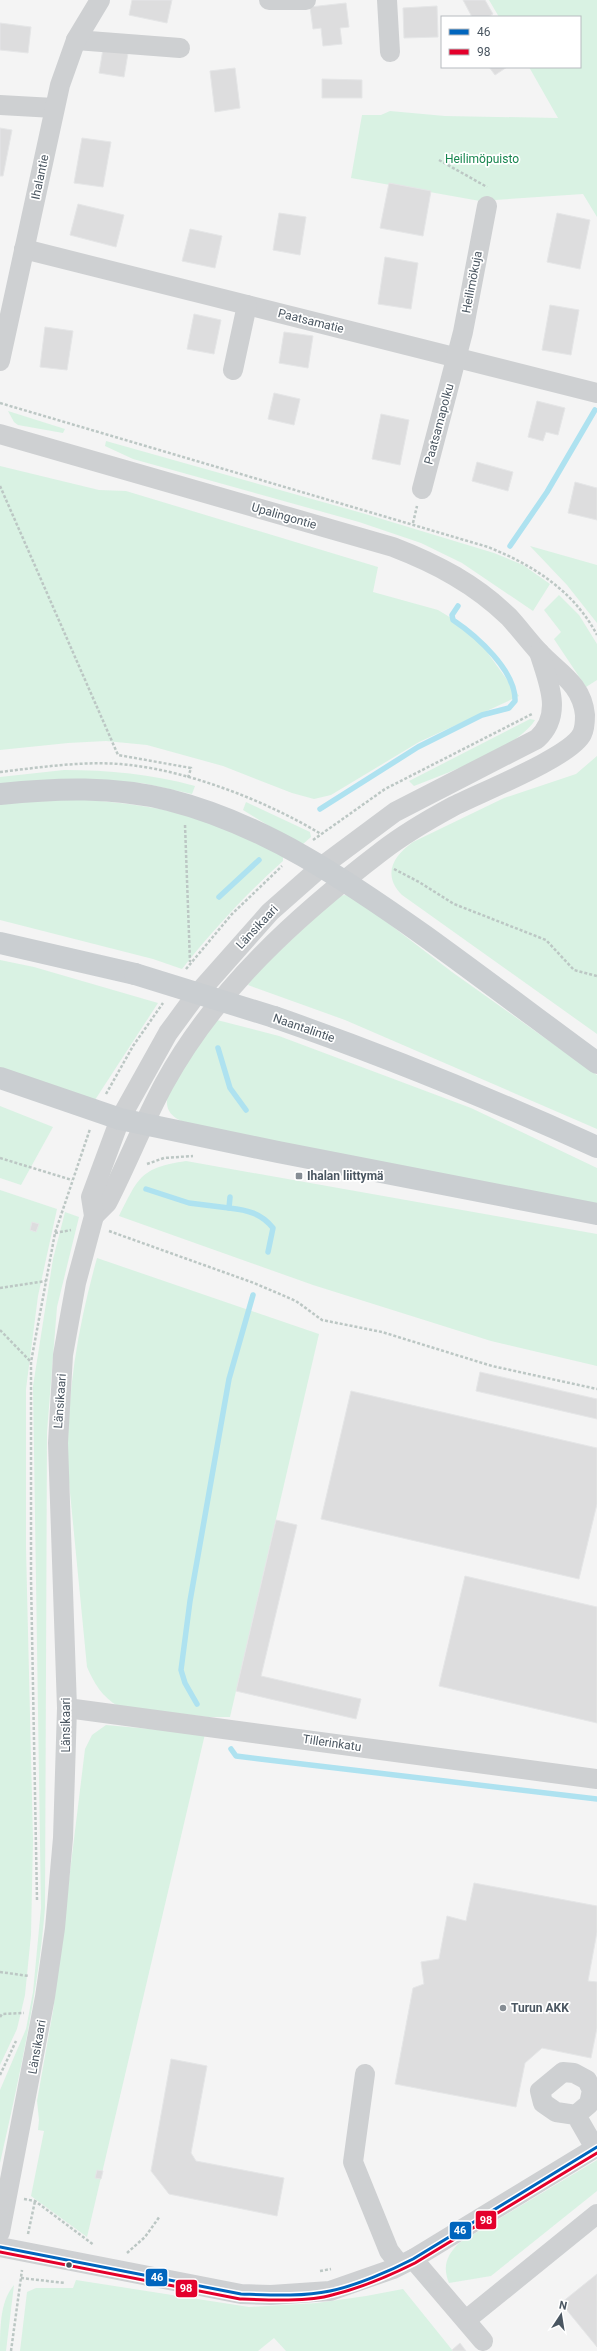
<svg xmlns="http://www.w3.org/2000/svg" width="597" height="2351" viewBox="0 0 597 2351" font-family="Roboto,sans-serif">
	<rect width="100%" height="100%" fill="#f4f4f4"/>
	<g fill="#d9f2e3">
		<path d="M489,0h108v217l-14,-23 -103,7 -129,-23 11,-63h19l9,-4 55,5 113,2 -29,-51h51v-50h-81z"/>
		<path d="M8,411l57,18 -2,4 -45,-8 -4,-3z"/>
		<path d="M106,441l256,72 132,40 29,12 27,19 -17,27 -71,-48 -41,-20 -62,-21 -226,-63 -28,-13z"/>
		<path d="M0,466l99,24 27,1 252,76 -5,25 65,18 33,20 48,66 -100,46 -88,53 -17,4 -22,-6 -69,-27 -76,-21 -41,-4 -38,2 -68,7z"/>
		<path d="M530,546l67,19v58l-30,-38z"/>
		<path d="M559,595l20,20 18,29v36l-11,7 -32,-48 7,-7 -17,-22z"/>
		<path d="M530,719l5,1c-18,29 -89,53 -121,66l-5,-5z"/>
		<path d="M597,756v278l-195,-139c-20,-20 -9,-39 11,-53l91,-44 72,-24z"/>
		<path d="M64,770c45,0 87,4 131,16l-3,8 -50,-11 -46,-2 -96,3v-7z"/>
		<path d="M56,798c63,3 126,10 184,35 15,7 29,16 43,23v5c-38,34 -70,69 -101,108l-29,-10 -153,-39v-116z"/>
		<path d="M246,802l64,30 1,5 -8,7 -8,-2 -52,-32z"/>
		<path d="M345,895l9,2 98,75 145,103v54l-252,-109 -97,-35 8,-12 82,-77z"/>
		<path d="M0,960l34,7 124,36 -65,100 -93,-34z"/>
		<path d="M217,1020l62,16 192,72 126,60v37l-406,-80c-11,-4 -23,-9 -24,-21 -2,-19 39,-68 50,-84z"/>
		<path d="M0,1106l53,21 -32,58 -21,-7z"/>
		<path d="M186,1161l411,73v132l-106,-25 -178,-56 -194,-69c20,-39 21,-48 67,-55z"/>
		<path d="M0,1190l57,19 -19,87 -12,93v159l7,292 -2,95 -6,60 -8,34 -17,36z"/>
		<path d="M65,1212l14,5 -22,90 -10,125 -2,476c-7,86 -26,170 -45,255v-73l26,-61 7,-37 8,-84 -8,-522 20,-127z"/>
		<path d="M97,1258l222,76 -89,383h-22l-90,-11c-16,-9 -24,-23 -31,-39l-19,-195c-2,-75 9,-142 29,-214z"/>
		<path d="M106,1725l99,9 -118,503 -56,-41 13,-65 -6,-1 1,-10 -2,-19 16,-90 32,-262 7,-14z"/>
		<path d="M597,2160v31l-106,85 -42,7c-7,-17 -2,-28 10,-40z"/>
		<path d="M76,2280l173,27 68,-4 49,-7 37,-7 50,62h-167l-12,-13 -16,13h-238l7,-59 9,-4h37z"/>
		<path d="M14,2285l-8,66h-6c0,-23 0,-50 14,-66z"/>
	</g>
	<g fill="none" stroke-linecap="round" stroke-linejoin="round">
		<g stroke="#aee2f0" stroke-width="5.5">
			<path d="M510,546l37,-54 48,-82"/>
			<path d="M320,809l98,-62 64,-32 27,-7 6,-7c1,-30 -38,-65 -62,-81l-1,-5 6,-9"/>
			<path d="M219,897l40,-37"/>
			<path d="M218,1048l12,40 16,22"/>
			<path d="M146,1189l43,14 40,5"/>
			<path d="M230,1197l-1,11c18,2 32,5 44,20l-5,24"/>
			<path d="M197,1704l-12,-21 -4,-13 9,-69 39,-222 24,-84"/>
			<path d="M231,1749l5,7 24,3 337,40"/>
		</g>
	</g>
	<g fill="#ddddde" stroke="#e5e6e7">
		<path d="M132,0h40l-5,23 -38,-8z"/>
		<path d="M463,0h22l8,14 -5,3h-16z"/>
		<path d="M346,3l3,24 -9,1 2,16 -19,2 -2,-18 -8,1 -3,-22z"/>
		<path d="M437,6l1,31 -34,1 -1,-30z"/>
		<path d="M0,23l31,4 -3,26 -28,-3z"/>
		<path d="M103,49l25,4 -4,24 -25,-4z"/>
		<path d="M489,67h18l-12,8z"/>
		<path d="M235,68l5,40 -25,4 -5,-41z"/>
		<path d="M322,79l40,1v18h-40z"/>
		<path d="M0,128l12,2 -9,46h-3z"/>
		<path d="M82,138l29,4 -8,45 -29,-4z"/>
		<path d="M389,183l42,8 -8,45 -43,-8z"/>
		<path d="M78,204l46,11 -8,32 -46,-12z"/>
		<path d="M279,213l27,4 -6,38 -27,-5z"/>
		<path d="M557,213l33,7 -10,49 -33,-7z"/>
		<path d="M190,229l32,7 -7,32 -33,-7z"/>
		<path d="M385,257l33,6 -7,46 -33,-5z"/>
		<path d="M550,305l29,5 -8,45 -29,-5z"/>
		<path d="M194,314l27,6 -7,34 -27,-5z"/>
		<path d="M45,327l28,4 -6,39 -27,-3z"/>
		<path d="M284,332l29,4 -5,32 -29,-5z"/>
		<path d="M274,393l26,6 -6,26 -26,-6z"/>
		<path d="M537,401l28,7 -7,27 -12,-3 -3,9 -15,-4z"/>
		<path d="M381,414l28,6 -9,45 -28,-6z"/>
		<path d="M477,462l36,10 -5,19 -36,-10z"/>
		<path d="M575,482l22,6v32l-29,-7z"/>
		<path d="M32,1222l7,2 -3,8 -6,-2z"/>
		<path d="M480,1372l117,27v20l-121,-28z"/>
		<path d="M351,1391l246,57v56l-18,75 -258,-60z"/>
		<path d="M276,1520l21,5 -36,151 100,23 -5,20 -120,-28z"/>
		<path d="M465,1576l132,31v116l-158,-37z"/>
		<path d="M474,1883l123,23v26l-9,49 9,1v46l-6,30 -49,-10 -17,15 -9,44 -121,-23 18,-96 11,-4 -3,-22 18,-3 8,-43 19,5z"/>
		<path d="M171,2059l36,7 -16,87 5,8 88,17 -7,38 -108,-22 -18,-23z"/>
		<path d="M97,2170l6,1 -2,8 -6,-1z"/>
		<path d="M597,2274v73l-36,-44z"/>
		<path d="M460,2343l6,8h-13l-1,-1z"/>
	</g>
	<g fill="none" stroke-linecap="round" stroke-linejoin="round">
		<g stroke="#bcc7c4" stroke-width="2.5" stroke-dasharray="3 2" stroke-linecap="butt">
			<path d="M439,160l48,27"/>
			<path d="M0,403l488,144c45,18 86,44 109,88"/>
			<path d="M0,486l118,269 73,13 -3,10"/>
			<path d="M413,523l4,-17"/>
			<path d="M0,772c43,-5 87,-12 130,-7 62,7 138,37 191,69"/>
			<path d="M185,825l5,137"/>
			<path d="M313,840l72,-51 147,-75"/>
			<path d="M394,869l25,13 35,22 92,36 28,30 23,6"/>
			<path d="M186,969l46,-55 50,-48"/>
			<path d="M106,1094l27,-48 30,-43"/>
			<path d="M0,1158l72,22"/>
			<path d="M147,1164l17,-6 29,-2"/>
			<path d="M109,1231l145,52 42,18 26,19 60,12 110,34 105,23"/>
			<path d="M55,1233l16,-3"/>
			<path d="M0,1288l46,-7"/>
			<path d="M0,1330l31,32"/>
			<path d="M37,1900l-6,-321v-217l24,-129 35,-104"/>
			<path d="M0,1972l29,4"/>
			<path d="M0,2017l2,-3 22,-1"/>
			<path d="M0,2075l16,-34"/>
			<path d="M24,2199l11,2 59,44"/>
			<path d="M28,2234l7,-33"/>
			<path d="M127,2253l18,-16 15,-21"/>
			<path d="M320,2271l11,-2"/>
			<path d="M21,2278l44,5"/>
			<path d="M11,2351l11,-81"/>
		</g>
		<g stroke="#ced0d2" stroke-width="20">
			<path d="M269,0h37"/>
			<path d="M387,0l3,52"/>
			<path d="M76,40l104,8"/>
			<path d="M0,105l54,3"/>
			<path d="M24,249l573,144"/>
			<path d="M0,361l60,-276 16,-45 24,-40"/>
			<path d="M233,370l14,-65"/>
			<path d="M0,434l393,113c44,17 82,37 116,70 10,11 19,23 29,34 19,21 44,32 47,64 0,6 0,13 -3,19 -11,23 -103,59 -130,73 -24,13 -48,27 -70,44 -85,65 -166,138 -218,233 -21,39 -37,80 -57,119l-13,13"/>
			<path d="M422,489l41,-157 24,-126"/>
			<path d="M67,1708l530,71"/>
			<path d="M365,2074l-12,88 36,89 11,14"/>
			<path d="M576,2115l-20,-3 -13,-9 -3,-12 23,-19 11,1 13,7 5,10 -3,14 -13,11 19,33"/>
			<path d="M0,2232l45,-235 10,-69 8,-90 4,-130 -9,-265 5,-88 13,-72 18,-67 -3,-19 29,-78 48,-86 25,-34 77,-87 51,-45 74,-55 142,-73c27,-25 11,-57 2,-87"/>
			<path d="M0,2247l241,47 30,1 59,-4 63,-22 20,-10 184,-112"/>
			<path d="M413,2259l70,82"/>
			<path d="M466,2320l131,-106"/>
		</g>
		<g stroke="#caced1" stroke-width="22">
			<path d="M0,794c57,-6 113,-8 169,6 95,24 177,80 256,136 58,42 115,85 172,127"/>
			<path d="M0,943l135,31"/>
			<path d="M274,1017c110,38 217,82 323,130"/>
			<path d="M0,1078l120,41 158,33 319,62"/>
		</g>
		<path stroke="#caced1" stroke-width="22" d="M135,974l139,43"/>
		<g stroke="#fff" stroke-width="6">
			<path id="bus-1" d="M0,2247l241,47c29,1 61,3 89,-3 25,-5 60,-20 83,-32l184,-112"/>
		</g>
		<g stroke="#fff" stroke-width="6">
			<path id="bus-2" d="M0,2252l240,47c25,1 69,3 92,-4 29,-7 57,-19 83,-32l182,-110"/>
		</g>
		<use href="#bus-1" stroke="#0065bd" stroke-width="3"/>
		<use href="#bus-2" stroke="#e4002b" stroke-width="3"/>
	</g>
	<g fill="#868d94" stroke="#fff" stroke-width="1.5">
		<rect x="295" y="1172" width="8" height="8" rx="2"/>
		<circle cx="503" cy="2008" r="4"/>
	</g>
	<circle fill="#4a5661" stroke="#fff" stroke-width="1.5" cx="69" cy="2265" r="3.5"/>
	<g text-anchor="middle" stroke-width="3.5" stroke-linejoin="round" paint-order="stroke">
		<g font-size="12" fill="#17864f" stroke="#fff">
			<text x="482" y="163">Heilimöpuisto</text>
		</g>
		<g font-size="12" fill="#4a5661" stroke="#fff">
			<text transform="translate(40 177) rotate(-78)" y="4">Ihalantie</text>
			<text transform="translate(472 282) rotate(-79)" y="4">Heilimökuja</text>
			<text transform="translate(311 321) rotate(14)" y="4">Paatsamatie</text>
			<text transform="translate(439 424) rotate(-75)" y="4">Paatsamapolku</text>
			<text transform="translate(284 516) rotate(16)" y="4">Upalingontie</text>
			<text transform="translate(257 927) rotate(-47)" y="4">Länsikaari</text>
			<text transform="translate(304 1028) rotate(19)" y="4">Naantalintie</text>
			<text transform="translate(60 1401) rotate(-86)" y="4">Länsikaari</text>
			<text transform="translate(66 1725) rotate(-90)" y="4">Länsikaari</text>
			<text transform="translate(332 1743) rotate(8)" y="4">Tillerinkatu</text>
			<text transform="translate(37 2047) rotate(-80)" y="4">Länsikaari</text>
		</g>
		<g font-size="12" font-weight="bold" fill="#4a5661" stroke="#fff" text-anchor="start">
			<text x="307" y="1180">Ihalan liittymä</text>
			<text x="511" y="2012">Turun AKK</text>
		</g>
	</g>
	<g stroke="#fff" stroke-width="1.5">
		<rect x="475" y="2210" width="22" height="20" rx="4" fill="#e4002b"/>
		<rect x="449" y="2221" width="23" height="19" rx="4" fill="#0065bd"/>
		<rect x="145" y="2268" width="23" height="19" rx="4" fill="#0065bd"/>
		<rect x="175" y="2279" width="23" height="19" rx="4" fill="#e4002b"/>
	</g>
	<g font-size="11" text-anchor="middle" font-weight="bold" fill="#fff">
		<text x="486" y="2224">98</text>
		<text x="460" y="2234">46</text>
		<text x="157" y="2281">46</text>
		<text x="186" y="2292">98</text>
	</g>
	<rect x="441" y="16" width="140" height="52" fill="#ffffff" stroke="#b7bbc0"/>
	<rect x="449" y="29" width="20" height="6" fill="#0065bd" stroke="#b7bbc0"/>
	<text x="477" y="36" font-size="12" fill="#4a5661">46</text>
	<rect x="449" y="49" width="20" height="6" fill="#e4002b" stroke="#b7bbc0"/>
	<text x="477" y="56" font-size="12" fill="#4a5661">98</text>
	<g transform="translate(561 2315) rotate(12)" stroke="#ffffff" stroke-width="3" paint-order="stroke">
	<path d="M0-3L7 15L0 10L-7 15Z" fill="#4a5661"/>
	<text y="-6" font-size="11" font-weight="bold" text-anchor="middle" fill="#4a5661">N</text>
	</g>
</svg>
